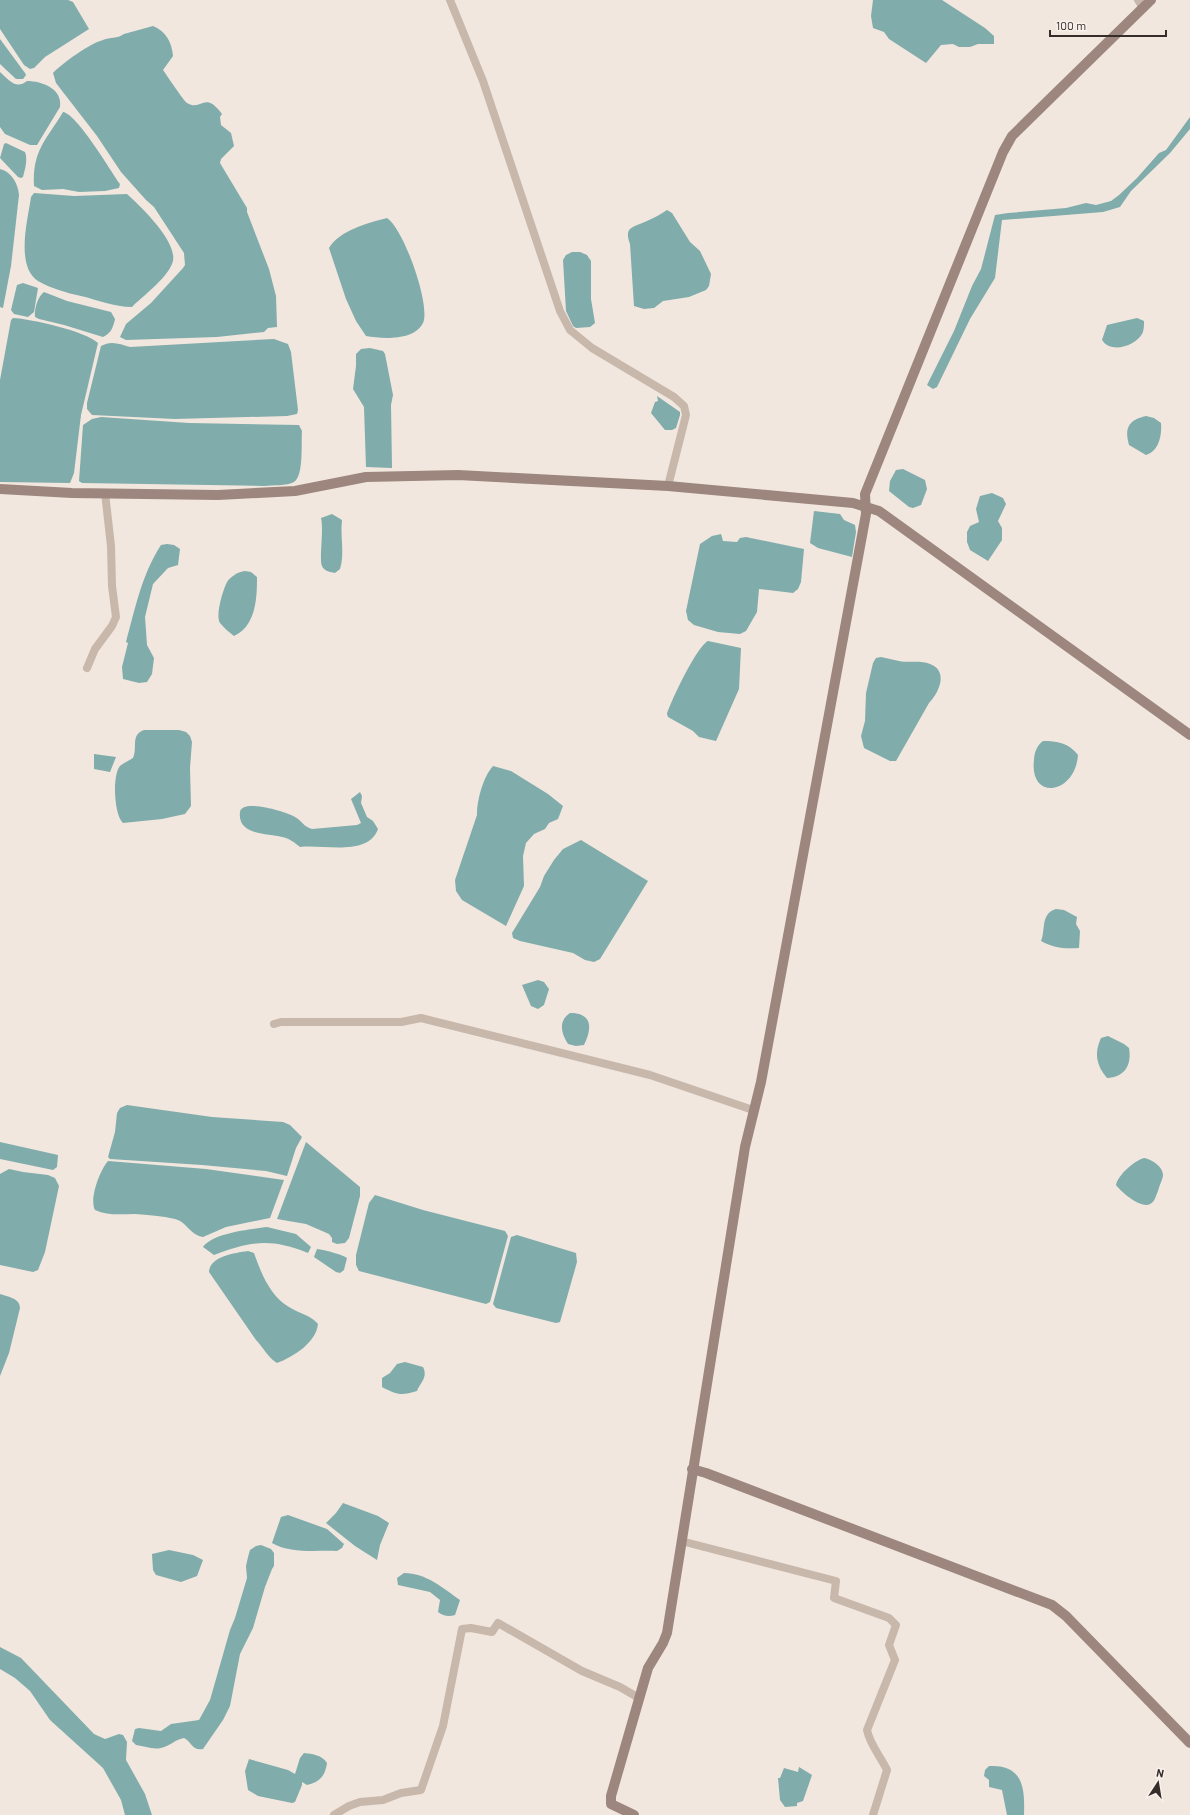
<svg xmlns="http://www.w3.org/2000/svg" width="1190" height="1815" viewBox="0 0 1190 1815" font-family="Barlow,sans-serif">
	<rect width="100%" height="100%" fill="#f1e7de"/>
	<g fill="#80acab">
		<path d="M0,0h68l5,2 16,27 -44,28 -11,11 -4,1 -6,-4 -24,-36z"/>
		<path d="M873,0h69l43,28 9,8v8h-16l-8,3h-11l-6,-3 -12,1 -15,18 -37,-24 -5,-7 -11,-4 -2,-12z"/>
		<path d="M153,26c13,5 19,17 20,30l-10,14c5,7 20,30 24,33 15,9 17,-13 35,11l-2,3 1,8 10,8 3,13 -13,13 -1,4 27,45v4l22,57 7,27 1,31 -9,1 -4,4 -47,5 -91,3 -6,-3 6,-13 25,-21 32,-35 2,-3 -1,-12 -30,-46 -8,-7 -25,-28 -24,-36 -41,-53 -3,-10c11,-11 36,-29 50,-33 7,-3 14,-1 21,-6z"/>
		<path d="M0,39l25,34 1,2 -3,4h-7l-16,-15z"/>
		<path d="M0,72c9,8 16,18 27,9 15,0 36,8 33,26l-23,38h-7l-25,-11 -5,-7z"/>
		<path d="M63,112c14,2 47,58 57,72l-1,4 -14,3 -26,1 -16,-3 -21,1 -8,-4c-2,-36 13,-47 29,-74z"/>
		<path d="M1190,117v12l-20,24 -39,38 -11,16 -17,5 -101,8 -7,58 -25,41 -33,68 -4,2 -6,-4 27,-54 18,-45 9,-17 14,-54 13,-2 58,-5 20,-5 10,2 15,-4 8,-6 18,-17 22,-25 7,-3z"/>
		<path d="M6,143l19,9c3,8 0,17 -2,25l-2,1 -3,-1 -18,-19 4,-14z"/>
		<path d="M0,169c12,3 18,15 19,26l-8,71 -8,42 -3,-1z"/>
		<path d="M34,193l40,3 53,-2c13,12 54,50 45,70 -6,15 -29,32 -40,43 -18,0 -34,-7 -51,-11 -14,-3 -31,-8 -43,-15 -23,-15 -10,-62 -7,-84z"/>
		<path d="M667,210l5,3 18,29 10,9 11,23 -2,12 -3,4 -17,7 -26,4 -9,7 -10,1 -10,-3 -4,-62c-7,-18 5,-17 17,-23 7,-3 14,-7 20,-11z"/>
		<path d="M387,218c17,11 44,88 36,105 -9,18 -41,16 -57,13l-10,-15 -10,-22 -17,-51c11,-18 39,-25 58,-30z"/>
		<path d="M572,252h8l7,3 4,6v38l4,24 -5,4 -14,1 -3,-2 -7,-15 -3,-51 3,-5z"/>
		<path d="M23,283l15,5 -4,24 -6,5 -14,-3 -3,-4 6,-25z"/>
		<path d="M44,292l23,9 44,11 4,7c-2,9 -4,14 -12,18l-39,-12 -25,-6 -4,-2c-1,-8 3,-21 9,-25z"/>
		<path d="M13,318c19,1 72,13 85,25l-17,72 -7,58 -4,10 -70,-1v-102l11,-60z"/>
		<path d="M1137,318l7,3c0,4 0,10 -2,13 -7,12 -31,20 -40,6l5,-15z"/>
		<path d="M274,339l14,5 3,8 7,58 -1,4 -10,2 -112,3 -83,-4 -5,-6v-6l14,-57c10,-6 19,-2 29,1z"/>
		<path d="M370,348l13,3 2,3 8,41 -2,10 1,63 -26,-1 -2,-60 -11,-18 3,-23v-12l5,-5z"/>
		<path d="M657,396l23,16v3l-4,13 -4,2h-7l-14,-17 4,-11 3,-1z"/>
		<path d="M1146,416l8,2 7,5c1,12 -2,28 -15,32l-17,-10c-5,-18 0,-25 17,-29z"/>
		<path d="M101,417l88,6 110,2 3,6c-1,11 2,45 -8,51 -7,4 -21,3 -30,4l-182,-3 -3,-2 4,-56 9,-6z"/>
		<path d="M903,469l22,11 2,9 -6,16 -8,3 -4,-1 -20,-16 1,-10 6,-11z"/>
		<path d="M992,493l11,5 3,6 -8,17 4,7v12l-14,21 -18,-11 -3,-8v-10l3,-6 9,-4 -3,-13 4,-13z"/>
		<path d="M814,511l26,3 4,6 11,5 1,7 -4,25 -34,-9 -8,-5z"/>
		<path d="M332,514l10,6c-2,17 3,34 -2,49l-5,4c-5,-1 -11,-2 -13,-7 -3,-8 2,-35 -1,-48z"/>
		<path d="M721,534l2,7 14,1 3,-4 6,-1 58,12 -3,33 -3,7 -5,4 -34,-4 -2,23 -11,19 -6,3 -22,-2 -24,-7 -6,-5 -2,-9 14,-67 12,-8z"/>
		<path d="M167,544l7,1 6,4 -2,16 -10,3 -15,16 -8,33 2,28 7,13 -2,16 -5,8 -8,1 -16,-4 -1,-12 6,-24 -2,-1c9,-33 16,-68 35,-97z"/>
		<path d="M245,571l6,1 6,5c0,21 -1,49 -23,59 -5,-4 -10,-8 -14,-13 -5,-8 3,-33 7,-41 4,-6 11,-10 18,-11z"/>
		<path d="M708,641l33,7 -2,41 -23,52 -17,-4 -6,-6 -25,-14 -1,-3c4,-13 30,-68 41,-73z"/>
		<path d="M881,657c6,1 12,3 18,4 10,2 22,-1 31,3 19,7 9,29 -1,39l-33,58h-6l-26,-13 -3,-12 4,-15 1,-28 7,-30 3,-5z"/>
		<path d="M144,730h35l7,2 4,4 2,6 -2,26 1,38 -6,8 -23,5 -39,4c-9,-8 -11,-48 -3,-57 3,-3 9,-5 13,-8 5,-11 -3,-23 11,-28z"/>
		<path d="M1043,741c14,0 26,2 35,14 -3,40 -49,46 -44,5 0,-7 3,-15 9,-19z"/>
		<path d="M94,754l22,3 -6,15 -16,-3z"/>
		<path d="M493,766l18,5 37,23 15,12 -5,13 -9,4 -4,6 -11,5 -8,9 -3,13 1,30 -18,40 -44,-26 -6,-9 -1,-11 22,-65c0,-15 6,-38 16,-49z"/>
		<path d="M360,792l2,4 -1,7 6,14 6,4 5,8c-10,28 -55,15 -78,18 -5,-4 -11,-9 -18,-10 -14,-4 -45,-1 -42,-25 2,-14 47,0 55,5 7,4 9,10 17,12l45,-4 4,-2 -10,-24z"/>
		<path d="M581,840l67,41 -48,78 -6,3 -9,-2 -12,-7 -53,-12 -7,-3 -1,-5 28,-46 4,-11 10,-16 9,-11z"/>
		<path d="M1056,909l8,1 13,7 -1,7 4,7 -1,17c-15,1 -25,0 -38,-7 5,-11 -1,-27 15,-32z"/>
		<path d="M538,980l6,2 5,7 -5,16 -6,4 -7,-3 -9,-21z"/>
		<path d="M570,1013c23,0 22,16 14,32l-8,1 -8,-2c-7,-11 -10,-23 2,-31z"/>
		<path d="M1108,1036l16,8 5,4c3,18 -5,29 -22,30 -11,-13 -13,-25 -6,-40z"/>
		<path d="M127,1105l85,12 71,5 7,3 12,12 -6,11 -9,28 -21,-5 -64,-6 -92,-6 -2,-2 7,-25 2,-19 3,-5z"/>
		<path d="M0,1142l58,13 -1,12 -4,3 -53,-11z"/>
		<path d="M306,1142l54,45v9l-11,42 -4,5 -8,1 -5,-2v-4l-3,-4 -23,-10 -29,-5z"/>
		<path d="M1144,1158c7,1 20,9 19,18 -1,5 -4,10 -5,15 -2,4 -3,11 -8,13 -9,5 -29,-12 -34,-19 2,-10 18,-24 28,-27z"/>
		<path d="M108,1161l98,8 78,11 -14,38 -44,9 -23,10c-13,-2 -16,-15 -28,-18 -13,-3 -27,-4 -40,-5 -14,0 -27,2 -40,-4 -6,-11 5,-40 13,-49z"/>
		<path d="M9,1169l14,3 25,3 7,3 4,8 -14,66 -7,18 -5,2 -33,-7v-91z"/>
		<path d="M375,1195l48,15 82,21 3,5 -18,66 -4,2 -127,-33 -3,-6v-10l13,-52z"/>
		<path d="M267,1227l29,7 15,13 -3,6c-37,-15 -58,-12 -94,2l-11,-8c9,-14 48,-18 64,-20z"/>
		<path d="M517,1235l59,18 1,9 -17,60 -4,1 -60,-15 -3,-4 18,-67z"/>
		<path d="M317,1249c8,1 24,5 30,9l-3,12 -4,3 -4,-1 -22,-15z"/>
		<path d="M248,1251l6,2c7,20 16,43 35,54 9,6 22,8 29,17 -2,19 -25,33 -41,39 -8,-4 -15,-17 -21,-23l-47,-68c1,-16 26,-19 39,-21z"/>
		<path d="M0,1294c8,3 20,4 20,14l-11,45 -9,23z"/>
		<path d="M405,1362l18,5c5,10 -2,15 -6,24 -16,5 -20,4 -35,-4v-9l8,-5 7,-9z"/>
		<path d="M343,1503l35,13 11,7 -9,22 -3,15 -22,-14 -29,-23 10,-10z"/>
		<path d="M288,1515l39,14 17,15 -2,4 -5,3c-20,-1 -47,3 -65,-8l9,-26z"/>
		<path d="M261,1545l10,4 3,4v13l-2,3 -7,18 -12,41 -13,26 -10,52 -7,14 -20,29c-11,2 -11,-7 -19,-11 -8,1 -14,8 -23,10 -9,2 -16,-2 -25,-3l-4,-4 3,-12 4,-1 22,3 10,-7 28,-4 11,-20 20,-70 5,-12 12,-40 -1,-12 2,-9 2,-7 6,-4z"/>
		<path d="M169,1550l24,5 10,5 -6,16 -16,6 -25,-7 -3,-5 -1,-16z"/>
		<path d="M404,1573c22,0 39,15 56,27l-5,15c-6,2 -12,1 -17,-3l2,-12 -10,-8 -32,-7 -1,-7z"/>
		<path d="M0,1647l21,11 73,76 11,5 14,-5 4,1 4,7 -1,18 19,34 7,21h-27l-4,-15 -18,-32 -53,-48 -20,-29 -15,-13 -15,-9z"/>
		<path d="M304,1753c9,1 18,2 23,10 -2,13 -7,19 -20,22l-5,-3v3l-7,17 -3,1 -34,-7 -10,-6 -3,-19 4,-12 39,11 7,4 5,-16z"/>
		<path d="M989,1766c34,-2 36,22 35,49h-17l-5,-25 -13,-3v-7l-5,-4 1,-6z"/>
		<path d="M799,1767l13,8 -9,26 -6,2v3l-12,1 -5,-7 -2,-22h2l4,-10 14,4z"/>
	</g>
	<g fill="none" stroke-linecap="round" stroke-linejoin="round">
		<g stroke="#c8b7ab" stroke-width="8">
			<path d="M450,0l33,81 77,230 10,19 22,18 82,49 10,9 2,9 -18,71"/>
			<path d="M1138,0l5,8"/>
			<path d="M87,668l8,-19 17,-23 4,-9 -4,-31 -1,-40 -6,-53"/>
			<path d="M274,1024l7,-2h120l20,-4 229,57 103,35"/>
			<path d="M681,1541l155,40 -2,17 55,20 7,7 -7,20 6,15 -28,70c3,15 14,27 20,40l-14,45"/>
			<path d="M334,1815l15,-9 11,-4 23,-2 18,-7 20,-3 22,-64 19,-97 9,-1 21,4 6,-9 84,48 38,16 19,11"/>
		</g>
		<g stroke="#9c867d" stroke-width="10">
			<path d="M0,489l72,4 146,2 77,-4 71,-14 92,-2 210,11 185,17 26,8 311,224"/>
			<path d="M692,1469l14,4 346,132 14,11 124,127"/>
			<path d="M634,1815l-23,-11v-8l37,-128 15,-25 4,-10 78,-486 16,-65 105,-568 -1,-20 138,-342 9,-16 139,-136"/>
		</g>
	</g>
	<g transform="translate(1158 1783) rotate(12)" stroke="#f9f1eb" stroke-width="3" paint-order="stroke">
	<path d="M0-3L7 15L0 10L-7 15Z" fill="#362d2a"/>
	<text y="-6" font-size="11" font-weight="bold" text-anchor="middle" fill="#362d2a">N</text>
	</g>
	<path d="M1050 30v6h116v-6" fill="none" stroke="#362d2a" stroke-width="2"/>
	<text x="1056" y="30" font-size="12" fill="#362d2a" stroke="#f9f1eb" stroke-width="3" paint-order="stroke">100 m</text>
</svg>
